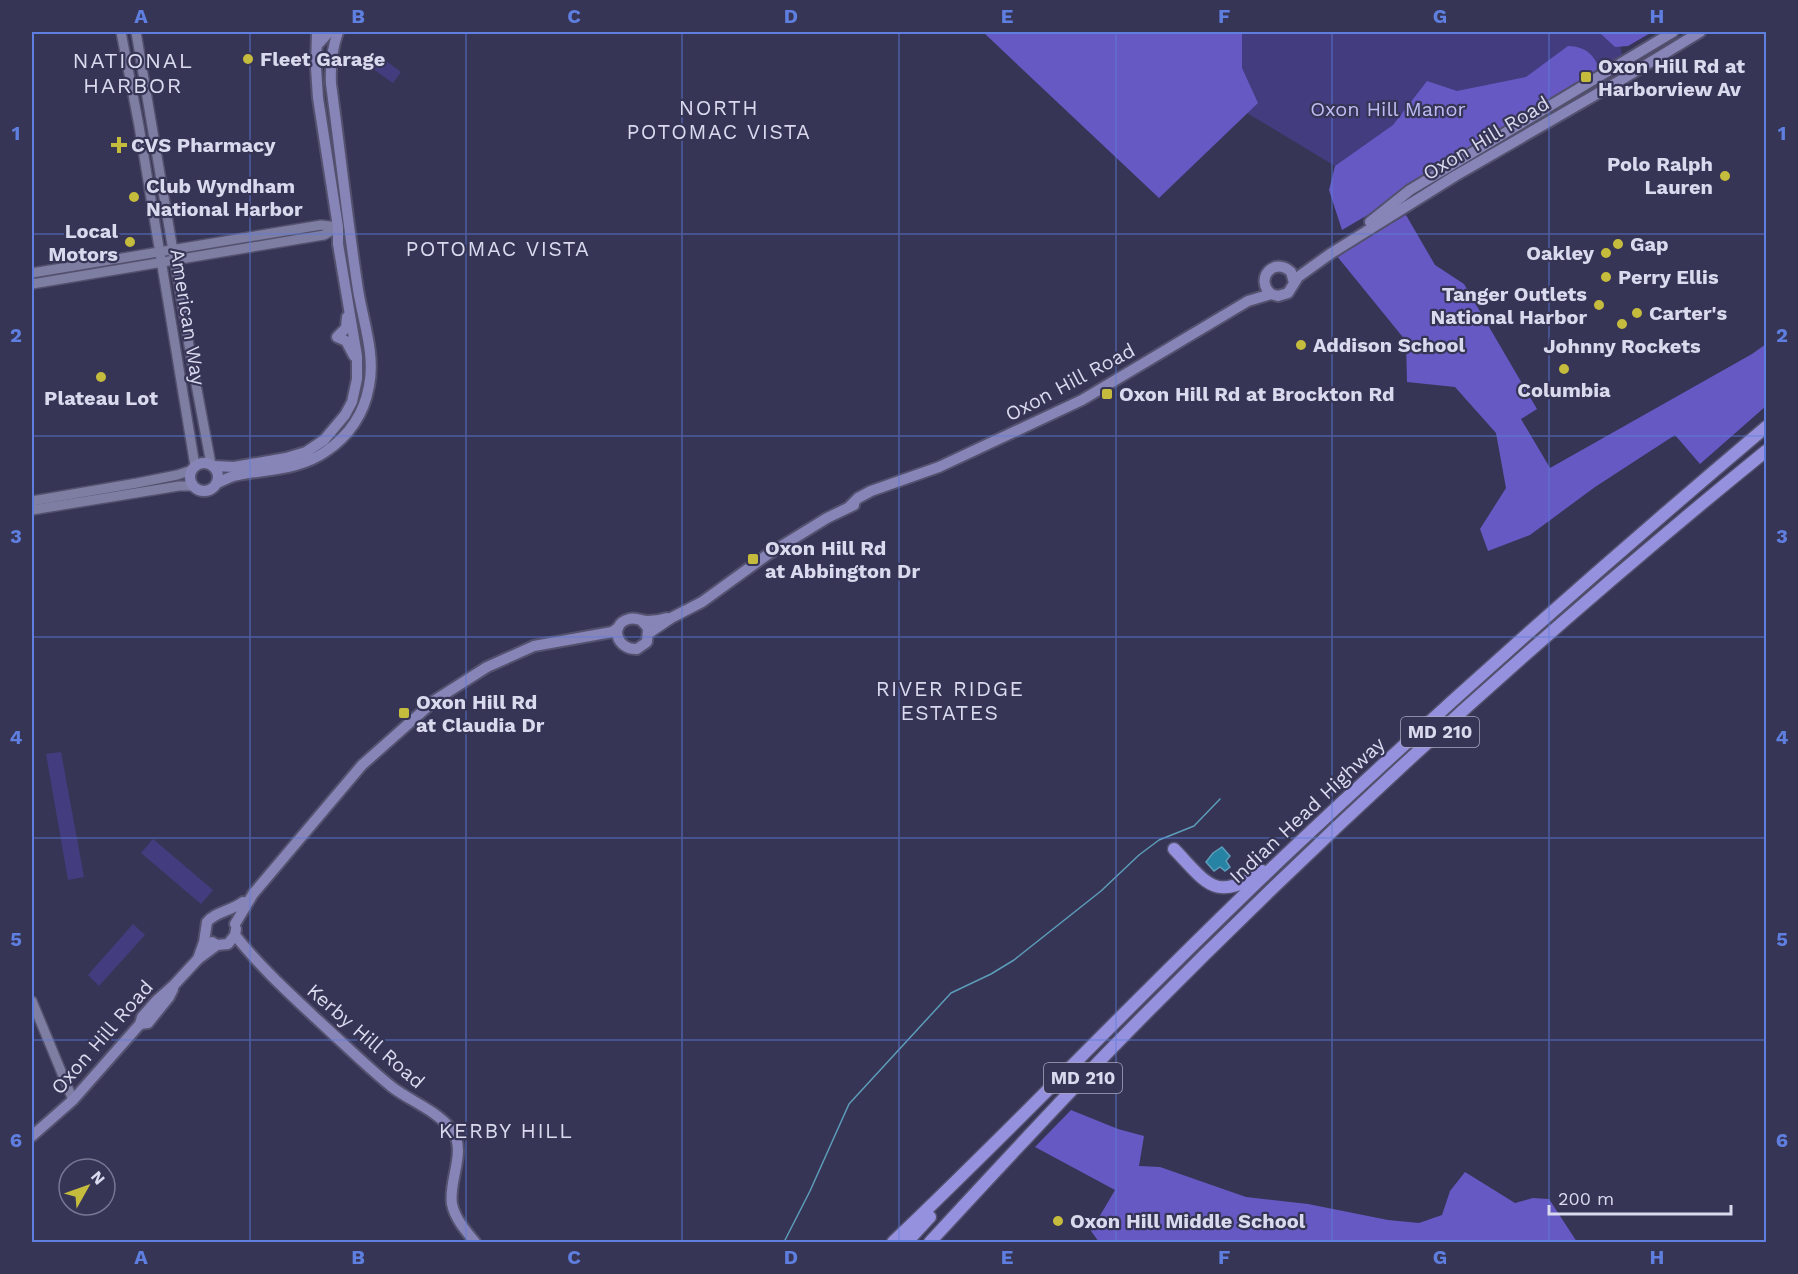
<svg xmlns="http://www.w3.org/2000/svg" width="1798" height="1274" viewBox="0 0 1798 1274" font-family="'Work Sans',sans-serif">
	<rect width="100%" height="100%" fill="#373556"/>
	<g fill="#433c7f">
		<path d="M1219,32h399l4,23 -251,158 -36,-47 -88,-53z"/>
		<path d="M374,52l27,20 -8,11 -27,-19z"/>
		<path d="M61,752l23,125 -16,3 -22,-126z"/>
		<path d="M153,839l60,51 -12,14 -60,-51z"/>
		<path d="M133,924l12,11 -46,51 -11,-11z"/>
	</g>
	<g fill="#6759c4">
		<path d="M983,32h259v36l16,35 -99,95z"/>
		<path d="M1599,32h53l-24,14 -13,1z"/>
		<path d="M1568,46c17,1 25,7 31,22l-165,108 -92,54 -13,-40 6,-24 58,-41 34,-44 30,10 69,-14z"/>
		<path d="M1406,215l29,50 29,19 73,125 -16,10 29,49 202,-114 14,-10v62l-66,58 -25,-29 -80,52 -65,48 -42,16 -8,-22 26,-41 -10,-55 -41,-46 -48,-5 -1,-41 -70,-86z"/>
		<path d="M1071,1110l47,19 26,7 -5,30 21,1 86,30 62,7 80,16 31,3 23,-8 8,-24 15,-19 50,31 18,-5 16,1 28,43h-478l-8,-11 24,-41 -80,-43z"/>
	</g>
	<path fill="#2683a3" stroke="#5c9dba" stroke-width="1.5" d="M1222,847l8,9 -4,5 4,6 -5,4 -5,-4 -6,4 -8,-9 7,-9z"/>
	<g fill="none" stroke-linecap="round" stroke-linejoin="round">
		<path stroke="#5c9dba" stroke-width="1.5" d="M784,1242l26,-51 39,-87 102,-111 40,-19 23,-14 87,-69 38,-36 20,-15 35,-14 26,-27"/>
		<g stroke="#53516d" stroke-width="12">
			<g id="tertiary">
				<path d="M121,32l18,94 56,340"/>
				<path d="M136,32l56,331 19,101"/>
				<path d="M32,273l289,-48 17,2"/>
				<path d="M32,284l292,-49 14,-8"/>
				<path d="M32,501l105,-18 40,-8 15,-5"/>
				<path d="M32,510l147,-24h14"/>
				<path d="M32,1001l41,99"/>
			</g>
		</g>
		<g stroke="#53516d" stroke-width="14">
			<g id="secondary">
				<path d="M318,44l11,-12"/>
				<path d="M1370,222l40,-32 263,-158"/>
				<path d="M1294,283l-3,-11c-17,-16 -37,7 -20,22l7,2 10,-3 10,-16 32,-23 125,-78 166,-96 79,-48"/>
				<path d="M347,317l-1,11 -9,9 9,4 8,15"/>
				<circle cx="204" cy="477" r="14"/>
				<path d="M214,466l20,1 52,-9 20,-6 18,-12 21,-25 7,-13 5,-23v-23l-19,-112v-17l-20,-129 -2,-30 1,-36"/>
				<path d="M217,483c7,-3 14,-7 21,-8 30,-6 61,-5 87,-23 24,-16 39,-38 44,-66 7,-34 -8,-70 -12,-103 -10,-66 -17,-133 -26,-199 -1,-19 1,-35 7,-52"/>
				<path d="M850,506l8,-8 13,-7 68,-24 143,-67 166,-99 23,-7"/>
				<path d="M641,620l7,8 -1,14 -10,7c-21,1 -28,-25 -8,-30 6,-2 12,2 19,2 6,0 13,-1 19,-3"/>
				<path d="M649,633l22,-15 31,-16 65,-47 60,-37 27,-13"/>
				<path d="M429,704l58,-37 47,-21 78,-14 6,-4"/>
				<path d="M235,924l18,-30 109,-129 71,-63"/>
				<path d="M235,935c25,32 56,60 86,88 23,21 46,44 71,64 18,14 44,23 59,42 17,21 -3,51 1,75 3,15 14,27 23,38"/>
				<path d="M212,942l5,3 11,-1 7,-9 1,-6"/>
				<path d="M198,959l6,-17 3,-20c8,-10 24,-11 36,-20"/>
				<path d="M140,1024l8,-1 21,-26 4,-8"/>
				<path d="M32,1136l41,-36 67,-76 2,-7 14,-16 18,-16 24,-26 19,-14"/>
			</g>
		</g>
		<g stroke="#53516d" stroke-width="15">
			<g id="trunk">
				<path d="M1174,849c32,33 41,55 88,22"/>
				<path d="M893,1242c135,-128 262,-264 398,-392 154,-145 313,-286 475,-423"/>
				<path d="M907,1242l23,-25"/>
				<path d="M930,1242c60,-65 120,-130 182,-194 206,-211 425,-411 654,-597"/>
			</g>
		</g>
		<use href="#tertiary" stroke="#7e7da2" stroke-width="9"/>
		<use href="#secondary" stroke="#8784b8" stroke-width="10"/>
		<use href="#trunk" stroke="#9591de" stroke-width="12"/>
	</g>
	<path fill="none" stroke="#5f7fe0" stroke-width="1.5" stroke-opacity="0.55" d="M250,32v1210M466,32v1210M682,32v1210M899,32v1210M1116,32v1210M1332,32v1210M1549,32v1210M32,234h1734M32,436h1734M32,637h1734M32,838h1734M32,1040h1734"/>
	<g fill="#c5bc3d" stroke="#373556" stroke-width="2">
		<circle cx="248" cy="59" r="6"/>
		<rect x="1580" y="71" width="12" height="12" rx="3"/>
		<path d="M116 136h6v6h6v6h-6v6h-6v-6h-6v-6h6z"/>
		<circle cx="1725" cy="176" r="6"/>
		<circle cx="134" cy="197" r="6"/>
		<circle cx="130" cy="242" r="6"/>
		<circle cx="1618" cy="244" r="6"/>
		<circle cx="1606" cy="253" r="6"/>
		<circle cx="1606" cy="277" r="6"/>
		<circle cx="1599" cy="305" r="6"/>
		<circle cx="1637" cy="313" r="6"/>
		<circle cx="1622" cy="324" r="6"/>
		<circle cx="1301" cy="345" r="6"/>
		<circle cx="1564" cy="369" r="6"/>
		<circle cx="101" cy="377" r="6"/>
		<rect x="1101" y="388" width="12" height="12" rx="3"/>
		<rect x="747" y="553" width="12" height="12" rx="3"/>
		<rect x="398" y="707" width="12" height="12" rx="3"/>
		<circle cx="1058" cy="1221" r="6"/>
	</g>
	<g text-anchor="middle" stroke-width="4.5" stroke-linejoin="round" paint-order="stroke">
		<g fill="#373556" stroke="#a9a8c1" stroke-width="1.5">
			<rect x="1401" y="717" width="78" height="30" rx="4.5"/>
			<rect x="1044" y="1063" width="78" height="30" rx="4.5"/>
		</g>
		<g font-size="18" font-weight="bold" fill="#dadaef">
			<text x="1440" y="738">MD 210</text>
			<text x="1083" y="1084">MD 210</text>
		</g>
		<g font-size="20" font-weight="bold" fill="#dadaef" stroke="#373556" text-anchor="start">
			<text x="260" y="66">Fleet Garage</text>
			<text x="1598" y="73">Oxon Hill Rd at<tspan x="1598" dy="23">Harborview Av</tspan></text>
			<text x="131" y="152">CVS Pharmacy</text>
			<text x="1713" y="171" text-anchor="end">Polo Ralph<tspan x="1713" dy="23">Lauren</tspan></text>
			<text x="146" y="193">Club Wyndham<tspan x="146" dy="23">National Harbor</tspan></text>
			<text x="118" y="238" text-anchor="end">Local<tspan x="118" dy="23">Motors</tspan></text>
			<text x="1630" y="251">Gap</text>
			<text x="1594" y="260" text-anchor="end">Oakley</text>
			<text x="1618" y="284">Perry Ellis</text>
			<text x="1587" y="301" text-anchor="end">Tanger Outlets<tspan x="1587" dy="23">National Harbor</tspan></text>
			<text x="1649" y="320">Carter's</text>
			<text x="1313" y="352">Addison School</text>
			<text x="1622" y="353" text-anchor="middle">Johnny Rockets</text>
			<text x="1564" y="397" text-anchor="middle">Columbia</text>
			<text x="1119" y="401">Oxon Hill Rd at Brockton Rd</text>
			<text x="101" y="405" text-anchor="middle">Plateau Lot</text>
			<text x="765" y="555">Oxon Hill Rd<tspan x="765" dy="23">at Abbington Dr</tspan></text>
			<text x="416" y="709">Oxon Hill Rd<tspan x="416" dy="23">at Claudia Dr</tspan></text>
			<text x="1070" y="1228">Oxon Hill Middle School</text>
		</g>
		<g font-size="20" fill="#bcbcf2" stroke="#373556">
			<text x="1388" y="116">Oxon Hill Manor</text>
		</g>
		<g font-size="20" fill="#dadaef" stroke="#373556">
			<text transform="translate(1486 138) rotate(-31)" y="7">Oxon Hill Road</text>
			<text transform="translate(188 317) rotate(81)" y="7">American Way</text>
			<text transform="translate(1070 382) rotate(-28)" y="7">Oxon Hill Road</text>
			<text transform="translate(1307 810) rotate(-43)" y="7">Indian Head Highway</text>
			<text transform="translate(366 1036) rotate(41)" y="7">Kerby Hill Road</text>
			<text transform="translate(102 1037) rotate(-49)" y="7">Oxon Hill Road</text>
		</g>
		<g font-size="21" letter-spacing="1.5" fill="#dadaef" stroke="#373556">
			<text x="719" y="115">NORTH<tspan x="719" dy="24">POTOMAC VISTA</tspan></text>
			<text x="498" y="256">POTOMAC VISTA</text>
			<text x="950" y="696">RIVER RIDGE<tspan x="950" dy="24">ESTATES</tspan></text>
			<text x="506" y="1138">KERBY HILL</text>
		</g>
		<g font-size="22" letter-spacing="1.5" fill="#dadaef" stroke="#373556">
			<text x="133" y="68">NATIONAL<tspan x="133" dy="25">HARBOR</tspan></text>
		</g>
	</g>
	<rect width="1798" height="1274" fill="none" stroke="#373556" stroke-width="66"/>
	<g transform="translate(87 1187) rotate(50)"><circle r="28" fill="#373556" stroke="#787793" stroke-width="1.5"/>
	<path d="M0-4.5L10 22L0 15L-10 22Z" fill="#c5bc3d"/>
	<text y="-9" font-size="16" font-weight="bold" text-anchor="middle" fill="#dadaef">N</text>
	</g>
	<path d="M1549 1205v9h182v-9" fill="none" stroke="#dadaef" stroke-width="3"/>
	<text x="1558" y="1205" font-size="18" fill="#dadaef" stroke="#373556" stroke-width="4.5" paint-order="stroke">200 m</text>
	<rect x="33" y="33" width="1732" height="1208" fill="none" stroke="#5f7fe0" stroke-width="2"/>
	<g font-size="20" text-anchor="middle" font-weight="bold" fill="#5f7fe0">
		<text x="141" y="23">A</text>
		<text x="358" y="23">B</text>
		<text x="574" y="23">C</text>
		<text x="791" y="23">D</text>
		<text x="1007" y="23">E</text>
		<text x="1224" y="23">F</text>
		<text x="1440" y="23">G</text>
		<text x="1657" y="23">H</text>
		<text x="16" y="140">1</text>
		<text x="1782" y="140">1</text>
		<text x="16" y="342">2</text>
		<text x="1782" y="342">2</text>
		<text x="16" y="543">3</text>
		<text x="1782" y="543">3</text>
		<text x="16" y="744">4</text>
		<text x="1782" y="744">4</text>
		<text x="16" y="946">5</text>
		<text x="1782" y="946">5</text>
		<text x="16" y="1147">6</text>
		<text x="1782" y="1147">6</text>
		<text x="141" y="1264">A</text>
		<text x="358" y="1264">B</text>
		<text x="574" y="1264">C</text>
		<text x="791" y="1264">D</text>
		<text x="1007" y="1264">E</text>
		<text x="1224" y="1264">F</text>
		<text x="1440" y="1264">G</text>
		<text x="1657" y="1264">H</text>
	</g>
</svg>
